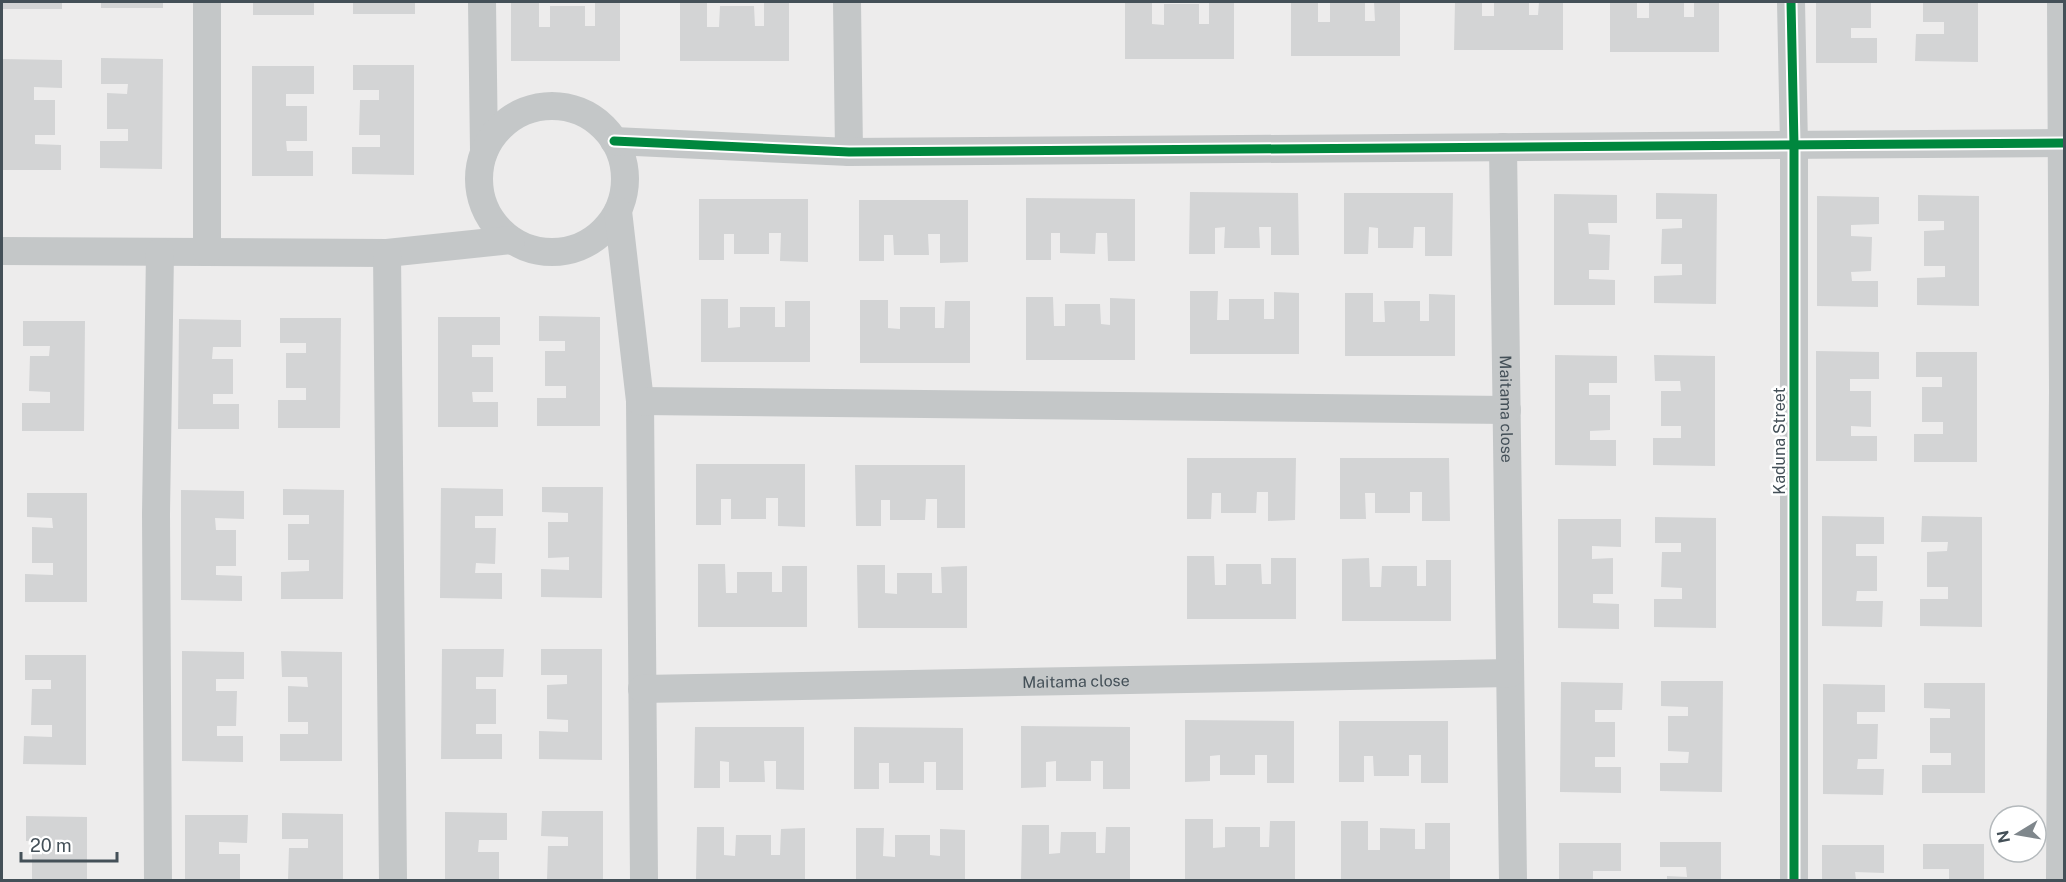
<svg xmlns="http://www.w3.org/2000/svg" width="2066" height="882" viewBox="0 0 2066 882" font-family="'Public Sans',sans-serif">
	<rect width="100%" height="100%" fill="#edecec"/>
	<g fill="#d3d4d5">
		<rect x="2" y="2" width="60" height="7"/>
		<rect x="101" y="2" width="62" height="6"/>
		<rect x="253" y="2" width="61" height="13"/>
		<rect x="353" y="2" width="62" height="12"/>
		<path d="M511,2h28v25h11v-21h35v20h10v-24h25v59h-109z"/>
		<path d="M680,2h27v25h12l1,-21h34l1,20h9v-24h25v59h-109z"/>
		<path d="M1125,2h27v22l12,1v-21h35v20h10v-22h25v57h-109z"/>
		<path d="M1291,2h27v20h12v-20h35v19h10l-1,-19h26v54h-109z"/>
		<path d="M1455,2h27v14h12v-14h35v13h9l1,-13h24v48h-109z"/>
		<path d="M1610,2h27v16h12v-16h35v15h10v-15h25v50h-109z"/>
		<path d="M1816,2h55v26h-20v10h26v25h-61z"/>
		<path d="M1923,2h55v60l-63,-1 1,-27h28v-12h-21z"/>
		<path d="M101,58l62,1 -1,110 -62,-1v-27h28v-12h-21v-36l20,1 1,-10h-27z"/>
		<path d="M2,59l60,1v28l-28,-1v13h21v35h-20v9l26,1v25h-59z"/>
		<path d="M353,65h61v110l-62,-1v-27h28v-12h-21l1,-35h19v-10h-26z"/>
		<path d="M252,66h62v28h-28v12h21v35h-21l1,10h26v25h-61z"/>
		<path d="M1190,192l108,1 1,62h-28v-28h-12l1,21h-36l1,-21 -10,1v26h-26z"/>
		<path d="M1344,193h109l-1,63h-27v-29h-11l-1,21h-35v-20l-9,-1 -1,27h-24z"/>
		<path d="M1656,193l61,1 -1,110 -62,-1v-27l28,-1v-11h-21l1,-35 20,-1v-9h-26z"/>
		<path d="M1554,194l63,1v28h-29l1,11 21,1 -1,35h-20v9l26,1v25h-61z"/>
		<path d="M1918,195l61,1v110l-62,-1v-27l28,-1v-11h-21v-35l20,-1v-9h-26z"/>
		<path d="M1817,196l62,1v27l-28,1v11l21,1 -1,34 -20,1 1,9h26v26l-61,-1z"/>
		<path d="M1026,198l109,1v62h-27l-1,-28h-11l-1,21 -35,-1v-20h-9v27h-25z"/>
		<path d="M699,199h109v63l-28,-1 1,-28h-12v21h-35v-20h-10v26h-25z"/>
		<path d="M859,200h109v62l-28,1v-29h-12l1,21h-35l-1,-20h-9v26h-25z"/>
		<path d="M1190,291h28l-1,29h12v-21h35v20h10v-27l25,1v61h-109z"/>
		<path d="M1345,293h28v29h12l-1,-21h36v20h9v-27l26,1v61h-110z"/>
		<path d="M1026,297h27l1,29h11v-22h35l1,20 9,1v-27l25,1v61h-109z"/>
		<path d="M701,299h27v29l12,-1v-20h35v20h10v-26h25v61h-109z"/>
		<path d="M860,300h28v28l12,1v-22h35v21h9l1,-27h25v62h-110z"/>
		<path d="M539,316l61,1v109h-63v-28h29v-12h-21v-35h20v-10h-26z"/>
		<path d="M438,317h62v28h-28v12h21v35h-21l1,10h25v25h-60z"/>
		<path d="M280,318h61l-1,110h-62v-28h28v-12h-20v-35h20v-10h-26z"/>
		<path d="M179,319l62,1v27h-28l-1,12h21v35h-20v10h26v25h-61z"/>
		<path d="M23,321h62l-1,110h-62v-28h28v-11l-21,-1 1,-35h19l1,-10h-27z"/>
		<path d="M1816,351l63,1v27h-29v12h21v36l-20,-1v10h26v25h-61z"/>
		<path d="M1916,352h61v110h-63v-28h29v-12h-21v-35h20v-10h-26z"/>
		<path d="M1555,355l62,1v27h-28v12h21v35l-20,1v9h26v26l-61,-1z"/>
		<path d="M1654,355l61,1v110l-62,-1v-27h28v-12h-20v-35h20l-1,-10h-25z"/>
		<path d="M1187,458h109l-1,62 -27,1v-29h-11l-1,21h-35v-20h-9l-1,26h-24z"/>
		<path d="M1340,458h109l1,63h-28v-29h-12v21h-35v-20h-10l1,26h-26z"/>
		<path d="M696,464h109v63l-27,-1v-28h-12v21h-35v-20h-10v26h-25z"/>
		<path d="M855,465h110v63h-28v-29h-11l-1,21h-35v-20h-9v26h-25z"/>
		<path d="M542,487h61l-1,111 -61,-1v-28l28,1v-13l-21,1v-36h20v-9l-26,-1z"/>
		<path d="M441,488l62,1v27h-28v12h21l-1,36 -19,-1 -1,10h27v26l-62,-1z"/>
		<path d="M283,489l61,1 -1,109h-62v-27l28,-1v-11h-21v-36h21v-9h-26z"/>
		<path d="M181,490l63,1v28l-29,-1 1,12h20v36h-20v9l26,1v25l-61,-1z"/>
		<path d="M27,493h60v109h-62v-28l28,1v-12h-21v-36l21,1 -1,-10 -25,-1z"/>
		<path d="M1822,516l62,1v27h-28v12h21v35h-20l-1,10h27l-1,26 -60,-1z"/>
		<path d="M1922,516l60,1v110l-62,-1v-27h28v-12h-21v-35l20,-1 1,-9h-27z"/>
		<path d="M1655,517l61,1v110l-62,-1v-28h28v-11l-21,-1 1,-35h19v-9h-26z"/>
		<path d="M1558,519h63v28l-29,-1v13l21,-1v36h-20v9l26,1v25l-61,-1z"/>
		<path d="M1187,556h27l1,29h11v-21h35l1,20h9v-26h25v61h-109z"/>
		<path d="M1369,558l1,29h11l1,-21h35v20h9v-26h25v61h-109v-62z"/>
		<path d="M698,564h27l1,29h11v-21h35v20h10v-26h25v61h-109z"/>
		<path d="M857,565h28v28l12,1v-21h35v20h10l-1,-26 26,-1v62h-109z"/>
		<path d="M442,649h62l-1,28h-27v12h20v35h-20v10h26v25h-61z"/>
		<path d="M541,649h61v111l-63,-1v-28l29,1v-12l-21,-1v-34l20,-1v-9h-26z"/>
		<path d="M182,651l62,1v27h-28v12h21l-1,35h-19v10h26v26l-61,-1z"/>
		<path d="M281,651l61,1v109h-62v-27h28v-12h-20v-36l20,1 -1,-10h-25z"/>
		<path d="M25,655h61v110l-63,-1 1,-28 28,1v-12h-21l1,-36h19v-9h-26z"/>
		<path d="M1661,681h62l-1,111 -62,-1v-28h28l1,-11 -21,-1v-35h20v-9l-27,-1z"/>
		<path d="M1561,682l62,1 -1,27h-27v12h20v35h-20v10h26v26l-61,-1z"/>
		<path d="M1924,683h61v110h-63v-28h29v-12h-21v-35h20v-9l-26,-1z"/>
		<path d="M1823,684l62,1v27h-28v12h21l-1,35h-19l-1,10h27l-1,26 -60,-1z"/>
		<path d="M1185,720l109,1v62h-27v-28h-12v20h-35v-20l-10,1v25l-25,1z"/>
		<path d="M1339,721h109v62h-27v-28h-12v21h-35l-1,-20h-9v26h-25z"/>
		<path d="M1021,726l109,1v62h-27v-28h-12v20h-35v-20l-10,1v25l-25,1z"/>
		<path d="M695,727h109v63l-28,-1v-28h-12l1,21h-36v-20l-9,-1v27h-26z"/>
		<path d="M854,727l109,1v62h-27v-28h-12v21h-35v-20h-10v26h-25z"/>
		<path d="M542,811h61v69h-56l1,-34h20v-9l-27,-1z"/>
		<path d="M445,812l62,1v27h-28l-1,12h21v28h-54z"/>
		<path d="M282,813l61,1v66h-55l1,-32h19v-9h-26z"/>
		<path d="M185,815h63l-1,28 -28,-1v12h21v26h-55z"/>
		<path d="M26,816l61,1v63h-55v-29l20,1v-10l-26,-1z"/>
		<path d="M1185,819h28v29l12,-1v-20h35v20h9l1,-26h25v59h-110z"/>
		<path d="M1341,821h27v29h12v-22l35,1v20h10v-26h25v57h-109z"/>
		<path d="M1022,825h27v29l11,-1 1,-21h35v21h9l1,-26h24v53h-109z"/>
		<path d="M697,827h27v28l11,1 1,-21h35v20h9l1,-26 24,-1v52h-109z"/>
		<path d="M856,828h28l-1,28 12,1v-22h35v20l10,1v-27l25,1v50h-109z"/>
		<path d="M1660,842h61v38h-54v-4l20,1 -1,-10h-26z"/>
		<path d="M1559,843h62v28h-28v9h-34z"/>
		<path d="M1923,844h61v36h-35v-11h-26z"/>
		<path d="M1822,845h62v28l-29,-1 1,8h-34z"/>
	</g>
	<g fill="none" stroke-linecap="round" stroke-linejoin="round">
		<g stroke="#c4c7c8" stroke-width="28">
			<path d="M482,2l2,149"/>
			<path d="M847,2l2,150"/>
			<path d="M1791,2l3,143v735"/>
			<circle cx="552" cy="179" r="73"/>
			<path d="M614,141l235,11 1215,-9"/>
			<path id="s1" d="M1503,147l10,733"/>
			<path d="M618,211l22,190 4,479"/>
			<path d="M2,251l385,2 124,-13"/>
			<path d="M207,252v-250"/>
			<path d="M387,253l6,627"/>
			<path d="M640,401l867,9"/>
			<path id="s2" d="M642,689l868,-16"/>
			<path d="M158,880l-2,-366 4,-262"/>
			<path d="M2060,880l3,-489 -2,-389"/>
		</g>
		<g stroke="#fff" stroke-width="13">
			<g id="cycleway">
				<path d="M1791,2l3,143v735"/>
				<path d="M614,141l235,11 1215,-9"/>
			</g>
		</g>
		<use href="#cycleway" stroke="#00873e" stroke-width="9"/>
	</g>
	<g text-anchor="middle" stroke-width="5" stroke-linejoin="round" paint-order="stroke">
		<g font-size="16" fill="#445058" stroke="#fff">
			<text dy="6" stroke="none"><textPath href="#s1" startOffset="262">Maitama close</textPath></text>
			<text transform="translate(1779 441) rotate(-90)" y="6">Kaduna Street</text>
			<text dy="6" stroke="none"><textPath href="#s2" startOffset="434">Maitama close</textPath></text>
		</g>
	</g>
	<rect width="2066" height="882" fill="none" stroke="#445058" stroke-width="6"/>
	<g transform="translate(2018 834) rotate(259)"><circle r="28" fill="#ffffff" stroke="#b4b9bc" stroke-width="1.5"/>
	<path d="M0-4.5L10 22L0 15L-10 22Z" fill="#7f878c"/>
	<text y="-9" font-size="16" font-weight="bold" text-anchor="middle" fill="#445058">N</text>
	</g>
	<path d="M21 852v9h96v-9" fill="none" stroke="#445058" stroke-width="3"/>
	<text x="30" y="852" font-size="18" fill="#445058" stroke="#ffffff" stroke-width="4.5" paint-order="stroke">20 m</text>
</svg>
